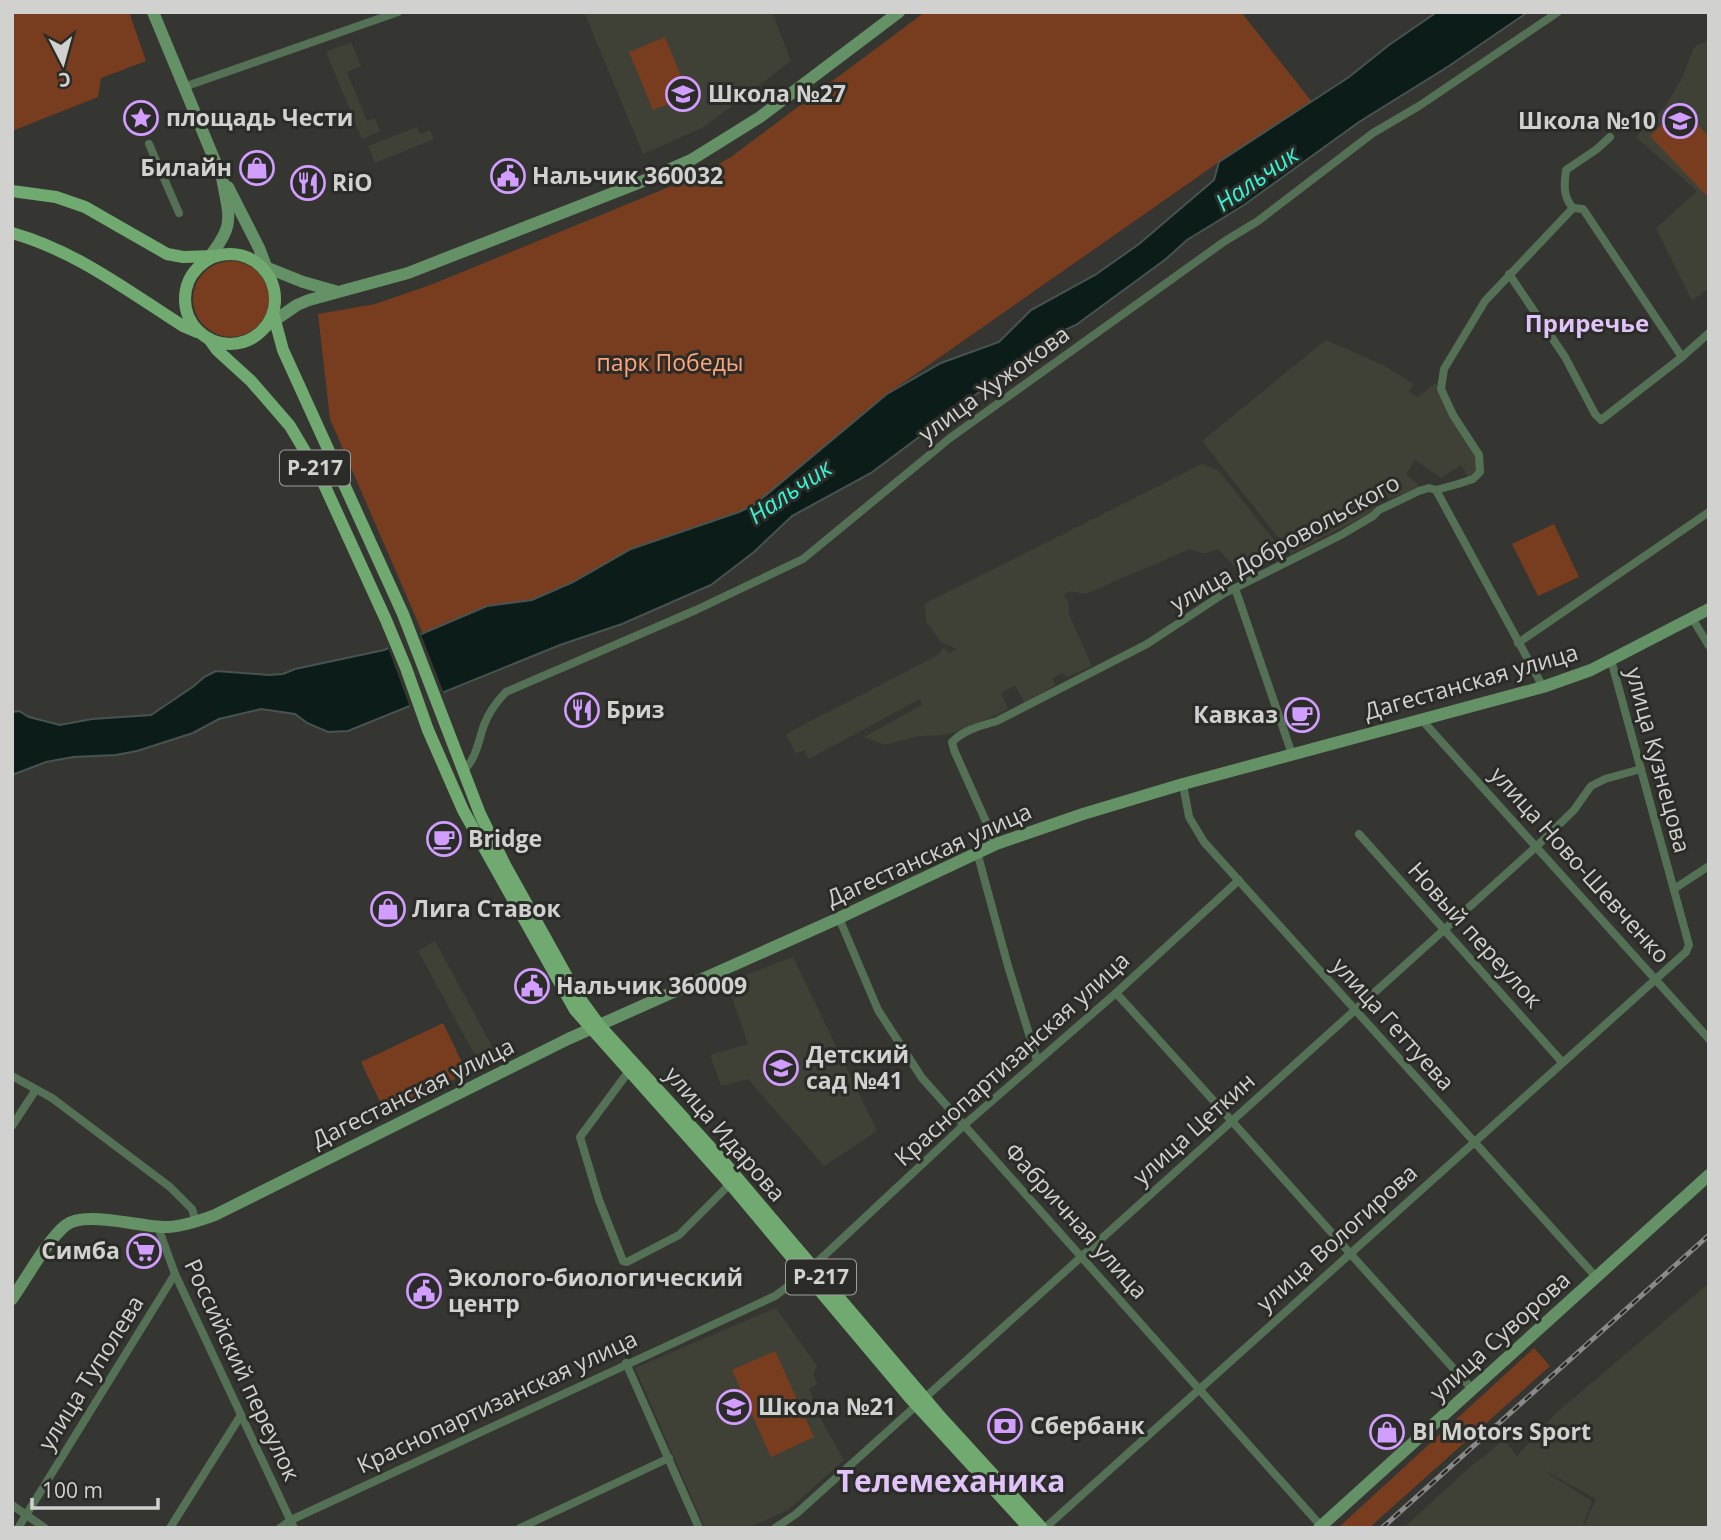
<svg xmlns="http://www.w3.org/2000/svg" width="1721" height="1540" viewBox="0 0 1721 1540" font-family="'Open Sans',sans-serif">
	<rect width="100%" height="100%" fill="#353632"/>
	<g fill="#3f4036">
		<path d="M584,12h188l19,49 -87,66 -61,27z"/>
		<path d="M1709,40v248l-17,13 -36,-73 41,-37 -61,-54 30,-32 16,-27 12,-31z"/>
		<path d="M351,42l10,24 -14,6 20,49 8,-3 5,13 -18,8 -36,-87z"/>
		<path d="M417,127l3,7 10,-4 4,9 -59,24 -7,-17z"/>
		<path d="M1326,340l57,25 30,19 -4,8 9,5 18,-14 11,24 29,46 4,15 -12,9 -7,-12 -20,13 -26,-18 -9,14 15,13 -41,15 -10,11 -79,41 -89,-113z"/>
		<path d="M1202,464l17,7 62,78 -15,9 -30,10 -18,-19 -14,5 -14,-5 -105,45 -14,-3 -8,4 5,6 1,13 23,52 -25,11 -4,-4 -11,5 3,7 -30,18 -10,-18 -14,8 7,16 -43,21 -22,5 -24,1 -35,9 -20,-8 58,-32 -2,-6 -111,60 -5,-9 -8,4 -10,-20 152,-79 5,-7 7,5 7,-4 -16,-7 -14,-19 -3,-19z"/>
		<path d="M435,941l65,120 -17,9 -65,-119z"/>
		<path d="M793,957l84,174 -53,35 -76,-87 -27,7 -11,-31 38,-11 -21,-62z"/>
		<path d="M1709,1283v245h-126l13,-29 -58,-32 54,34 -10,27h-179l65,-59 36,-29 13,16 37,-41z"/>
		<path d="M776,1308l41,58 -4,8 4,10 -8,5 15,36 20,35 -56,50 -40,18h-43l-70,-160z"/>
	</g>
	<g fill="#783d1e">
		<path d="M12,12h117l17,49 -45,17 -3,19 -86,34z"/>
		<path d="M925,12h316l71,90 -93,60 -332,232 -133,111 -15,7 -108,37 -58,33 -41,18 -45,6 -64,28 -93,-215 -12,-105 57,-10 58,-20 270,-111 28,-16z"/>
		<path d="M665,37l24,59 -36,14 -24,-58z"/>
		<path d="M1681,107l28,30v55l-3,3 -56,-59z"/>
		<circle cx="231" cy="299" r="38"/>
		<path d="M1554,524l25,53 -41,19 -26,-52z"/>
		<path d="M443,1023l24,50 -82,39 -24,-50z"/>
		<path d="M1534,1348l16,18 -181,162h-31z"/>
		<path d="M775,1351l39,86 -43,20 -39,-87z"/>
	</g>
	<path fill="#0c1d19" stroke="#475350" stroke-width="2" d="M1437,12h91l-79,54 -90,56 -115,83 -57,35 -21,19 -90,66 -18,8 -187,140 -79,43 -38,36 -43,33 -89,39 -62,21 -212,86 -20,1 -21,-9 -12,-9 -34,-5 -42,10 -26,14 -56,18 -21,4 -43,2 -27,5 -34,13v-63l7,-1 10,6 31,8 32,-6 59,-4 43,-29 10,-9 12,-6 53,4 14,-1 12,-5 89,-19 103,-44 45,-6 41,-18 58,-33 108,-37 15,-7 133,-111 54,-31 58,-21 32,-32 64,-35 44,-31 75,-64 5,-18 130,-85 40,-32z"/>
	<path fill="#353632" d="M420,632l25,64 -34,14 -24,-65z"/>
	<g fill="none" stroke-linecap="round" stroke-linejoin="round">
		<g stroke="#547055" stroke-width="8">
			<path d="M184,87l214,-75"/>
			<path d="M149,144l30,69"/>
			<path d="M1573,208l10,1 99,148"/>
			<path d="M1509,274l56,83 30,57 6,6 81,-63 27,-24"/>
			<path d="M1436,490l107,197"/>
			<path d="M1235,588l57,166"/>
			<path d="M1692,618l17,28"/>
			<path d="M1518,643l191,-131"/>
			<path d="M1421,719l288,320"/>
			<path d="M464,770c13,-13 14,-28 20,-45 5,-13 12,-23 22,-33l190,-82 107,-51 147,-121 275,-197 33,-20 115,-88 46,-27 139,-94"/>
			<path d="M1183,784l6,33 15,25 392,435"/>
			<path d="M1359,834l203,228"/>
			<path d="M996,844l-42,-94 -2,-8c13,-13 29,-16 45,-21l150,-77 76,-50 118,-59 32,-19 6,-6 40,-19 10,-3 7,2 22,-6 15,-5 7,-7 -1,-17 -26,-40 -12,-26 3,-20 41,-68 88,-93c-10,-11 -9,-23 -7,-38l31,-21 13,-12"/>
			<path d="M977,852l31,114 29,94"/>
			<path d="M1674,889l35,-23"/>
			<path d="M839,918l39,92 44,68 399,448"/>
			<path d="M1116,993c120,131 237,265 357,397"/>
			<path d="M629,1071l-49,66 19,63 24,61 4,1 52,-27 51,-51"/>
			<path d="M12,1076l40,22 118,89 22,22 4,13"/>
			<path d="M12,1126l23,-35"/>
			<path d="M158,1227l17,47 119,254"/>
			<path d="M812,1267l151,-141 153,-133 123,-113"/>
			<path d="M626,1363l73,165"/>
			<path d="M12,1505l33,23"/>
			<path d="M18,1528l157,-254"/>
			<path d="M170,1528l71,-113"/>
			<path d="M280,1528l11,-8 484,-224 30,-22"/>
			<path d="M520,1528l149,-70"/>
			<path d="M775,1528l21,-14 741,-668 37,-36 17,-24 14,-7 36,-10"/>
			<path d="M1045,1528l641,-576 3,-7 -78,-285"/>
		</g>
		<g stroke="#649165" stroke-width="12">
			<path d="M153,12l69,166c8,42 13,47 -15,82"/>
			<path d="M228,187l31,61 11,29"/>
			<path d="M263,266l40,16 32,9"/>
			<path d="M265,327l32,-22 12,-5 99,-27 228,-89 55,-24 69,-43 139,-105"/>
			<path d="M12,1299c14,-20 36,-60 54,-74 19,-15 77,3 102,2 16,-1 31,-6 47,-12l353,-176 271,-121 157,-74 87,-30 100,-30 360,-97 48,-17 118,-61"/>
			<path d="M1319,1528l390,-353"/>
		</g>
		<g stroke="#70aa71" stroke-width="12">
			<path d="M12,191l44,6 29,10 82,47 16,3 31,-1"/>
			<path d="M12,233c64,18 116,58 171,93l14,6"/>
			<circle cx="230" cy="299" r="45"/>
			<path d="M273,313l10,37 120,264 77,200 25,51 71,128 24,33 123,135 215,253 104,114"/>
			<path d="M209,339l8,11 34,31 39,45 32,54 64,140 20,48 22,62 35,80 112,200 155,174 179,213 120,131"/>
		</g>
		<g stroke="#8a8b88" stroke-width="5">
			<path id="rail" d="M1382,1528l327,-293"/>
		</g>
		<use href="#rail" stroke="#2b2b28" stroke-width="2.5" stroke-dasharray="8" stroke-linecap="butt"/>
	</g>
	<defs>
		<g id="school-ring" transform="scale(1.75)"><circle r="9.5" fill="#2b2b28" stroke="#d19dfe" stroke-width="1.5"/><path d="M0-5L7-2L0 1L-7-2ZM-4 1L0 2.5L4 1V4Q0 6-4 4Z" fill="#d19dfe"/></g>
		<g id="sight-ring" transform="scale(1.75)"><circle r="9.5" fill="#2b2b28" stroke="#d19dfe" stroke-width="1.5"/><path d="M0-6L1.8-2.2L6-1.7L2.9 1.2L3.7 5.4L0 3.3L-3.7 5.4L-2.9 1.2L-6-1.7L-1.8-2.2Z" fill="#d19dfe"/></g>
		<g id="shop-ring" transform="scale(1.75)"><circle r="9.5" fill="#2b2b28" stroke="#d19dfe" stroke-width="1.5"/><path d="M-5-2.5h2.3a2.7 3.5 0 0 1 5.4 0H5L5.5 6h-11ZM-1.5-2.5h3a1.5 2.3 0 0 0-3 0Z" fill="#d19dfe"/></g>
		<g id="civic-ring" transform="scale(1.75)"><circle r="9.5" fill="#2b2b28" stroke="#d19dfe" stroke-width="1.5"/><path d="M-.6-6.5H3V-4.5H.6V-3L4-1V1h2V6H-6V1h2V-1L-.6-3ZM-1.2 2.5V6h2.4V2.5Z" fill="#d19dfe"/></g>
		<g id="restaurant-ring" transform="scale(1.75)"><circle r="9.5" fill="#2b2b28" stroke="#d19dfe" stroke-width="1.5"/><path d="M-5-6h1v4h1v-4h1v4h1v-4h1v5L-1.5 .5V6h-2V.5L-5-1ZM5-6V6H3V1.5H1.5Q1.5-4 5-6Z" fill="#d19dfe"/></g>
		<g id="cafe-ring" transform="scale(1.75)"><circle r="9.5" fill="#2b2b28" stroke="#d19dfe" stroke-width="1.5"/><path d="M-5.5-4.5H6V0H3Q3 3.5 0 3.5H-2.5Q-5.5 3.5-5.5 0ZM3-3.2v2h1.7v-2ZM-6 4.5H4V6H-6Z" fill="#d19dfe"/></g>
		<g id="supermarket-ring" transform="scale(1.75)"><circle r="9.5" fill="#2b2b28" stroke="#d19dfe" stroke-width="1.5"/><path d="M-6-5.5h2.5l.6 2H6L4.5 2H-2.5L-4.4-4H-6ZM-1.5 3.2a1.3 1.3 0 1 0 .1 0ZM3 3.2a1.3 1.3 0 1 0 .1 0Z" fill="#d19dfe"/></g>
		<g id="bank-ring" transform="scale(1.75)"><circle r="9.5" fill="#2b2b28" stroke="#d19dfe" stroke-width="1.5"/><path d="M-6-4H6V4H-6ZM0-2.3a2.3 2.3 0 1 0 0 4.6a2.3 2.3 0 1 0 0-4.6Z" fill="#d19dfe"/></g>
	</defs>
	<g fill-rule="evenodd">
		<use href="#school-ring" x="683" y="94"/>
		<use href="#sight-ring" x="141" y="118"/>
		<use href="#school-ring" x="1680" y="121"/>
		<use href="#shop-ring" x="257" y="168"/>
		<use href="#civic-ring" x="508" y="176"/>
		<use href="#restaurant-ring" x="308" y="183"/>
		<use href="#restaurant-ring" x="582" y="710"/>
		<use href="#cafe-ring" x="1302" y="715"/>
		<use href="#cafe-ring" x="444" y="839"/>
		<use href="#shop-ring" x="388" y="909"/>
		<use href="#civic-ring" x="532" y="986"/>
		<use href="#school-ring" x="781" y="1068"/>
		<use href="#supermarket-ring" x="144" y="1251"/>
		<use href="#civic-ring" x="424" y="1291"/>
		<use href="#school-ring" x="734" y="1407"/>
		<use href="#bank-ring" x="1005" y="1426"/>
		<use href="#shop-ring" x="1387" y="1432"/>
	</g>
	<g text-anchor="middle" stroke-width="6" stroke-linejoin="round" paint-order="stroke">
		<g fill="#2b2b28" stroke="#9f9f9d" stroke-width="2">
			<rect x="280" y="450.5" width="70" height="35" rx="5"/>
			<rect x="786" y="1259.5" width="70" height="35" rx="5"/>
		</g>
		<g font-size="21" font-weight="bold" fill="#d1d1cf">
			<text x="315" y="475">Р-217</text>
			<text x="821" y="1284">Р-217</text>
		</g>
		<g font-size="23" font-weight="bold" fill="#d1d1cf" stroke="#2b2b28" text-anchor="start">
			<text x="708" y="102">Школа №27</text>
			<text x="166" y="126">площадь Чести</text>
			<text x="1656" y="129" text-anchor="end">Школа №10</text>
			<text x="232" y="176" text-anchor="end">Билайн</text>
			<text x="532" y="184">Нальчик 360032</text>
			<text x="332" y="191">RiO</text>
			<text x="606" y="718">Бриз</text>
			<text x="1278" y="723" text-anchor="end">Кавказ</text>
			<text x="468" y="847">Bridge</text>
			<text x="412" y="917">Лига Ставок</text>
			<text x="556" y="994">Нальчик 360009</text>
			<text x="806" y="1063">Детский<tspan x="806" dy="26">сад №41</tspan></text>
			<text x="120" y="1259" text-anchor="end">Симба</text>
			<text x="448" y="1286">Эколого-биологический<tspan x="448" dy="26">центр</tspan></text>
			<text x="758" y="1415">Школа №21</text>
			<text x="1030" y="1434">Сбербанк</text>
			<text x="1412" y="1440">BI Motors Sport</text>
		</g>
		<g font-size="23" fill="#fea57a" stroke="#2b2b28">
			<text x="670" y="371">парк Победы</text>
		</g>
		<g font-size="23" fill="#d1d1cf" stroke="#2b2b28">
			<text transform="translate(994 384) rotate(-36)" y="8">улица Хужокова</text>
			<text transform="translate(1285 543) rotate(-29)" y="8">улица Добровольского</text>
			<text transform="translate(1471 682) rotate(-16)" y="8">Дагестанская улица</text>
			<text transform="translate(1658 760) rotate(75)" y="8">улица Кузнецова</text>
			<text transform="translate(929 855) rotate(-24)" y="8">Дагестанская улица</text>
			<text transform="translate(1580 865) rotate(48)" y="8">улица Ново-Шевченко</text>
			<text transform="translate(1475 935) rotate(48)" y="8">Новый переулок</text>
			<text transform="translate(1393 1024) rotate(48)" y="8">улица Геттуева</text>
			<text transform="translate(1012 1059) rotate(-42)" y="8">Краснопартизанская улица</text>
			<text transform="translate(413 1093) rotate(-26)" y="8">Дагестанская улица</text>
			<text transform="translate(1194 1129) rotate(-42)" y="8">улица Цеткин</text>
			<text transform="translate(725 1134) rotate(49)" y="8">улица Идарова</text>
			<text transform="translate(1076 1221) rotate(48)" y="8">Фабричная улица</text>
			<text transform="translate(1337 1238) rotate(-42)" y="8">улица Вологирова</text>
			<text transform="translate(1500 1336) rotate(-42)" y="8">улица Суворова</text>
			<text transform="translate(242 1370) rotate(65)" y="8">Российский переулок</text>
			<text transform="translate(91 1373) rotate(-58)" y="8">улица Туполева</text>
			<text transform="translate(497 1402) rotate(-25)" y="8">Краснопартизанская улица</text>
		</g>
		<g font-size="24" font-style="italic" fill="#35f3d3" stroke="#2b2b28">
			<text transform="translate(1257 179) rotate(-35)" y="8">Нальчик</text>
			<text transform="translate(790 492) rotate(-34)" y="8">Нальчик</text>
		</g>
		<g font-size="24" font-weight="bold" fill="#dfc3f9" stroke="#2b2b28">
			<text x="1587" y="332">Приречье</text>
		</g>
		<g font-size="30" font-weight="bold" fill="#dfc3f9" stroke="#2b2b28">
			<text x="951" y="1492">Телемеханика</text>
		</g>
	</g>
	<rect width="1721" height="1540" fill="none" stroke="#d1d1cf" stroke-width="28"/>
	<g transform="translate(63 63) rotate(174)" stroke="#2b2b28" stroke-width="5" paint-order="stroke">
	<path d="M0-5L12 26L0 18L-12 26Z" fill="#d1d1cf"/>
	<text y="-10" font-size="19" font-weight="bold" text-anchor="middle" fill="#d1d1cf">С</text>
	</g>
	<path d="M32 1498v10h126v-10" fill="none" stroke="#d1d1cf" stroke-width="3.5"/>
	<text x="42" y="1498" font-size="21" fill="#d1d1cf" stroke="#2b2b28" stroke-width="5" paint-order="stroke">100 m</text>
</svg>
